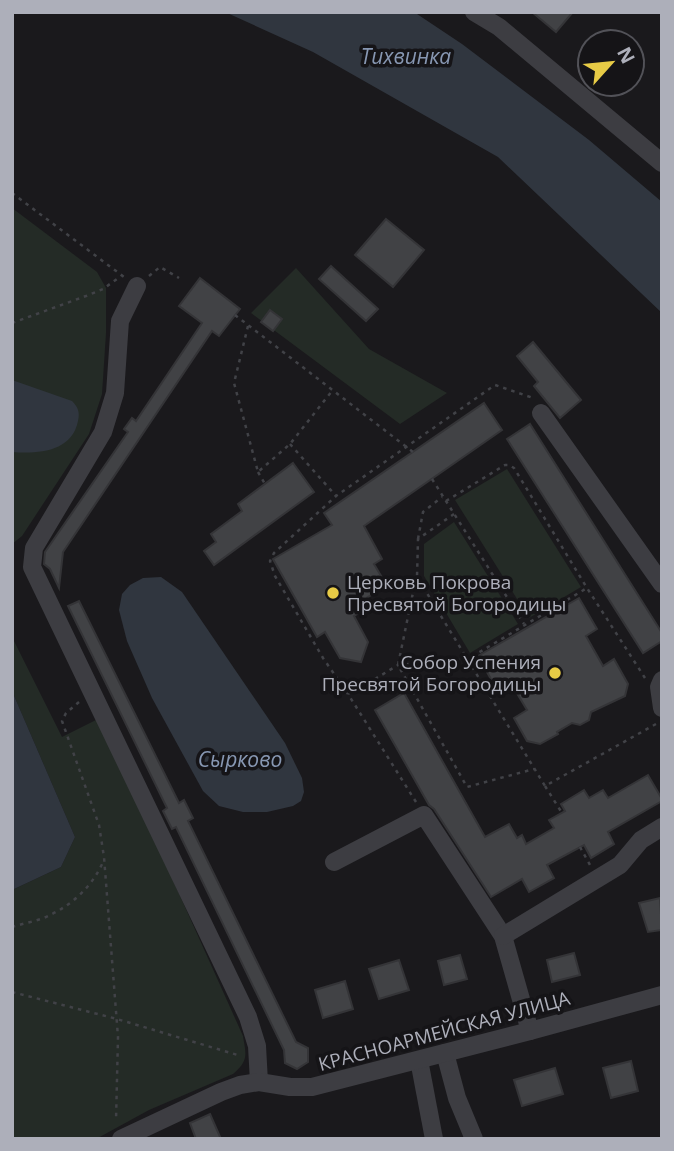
<svg xmlns="http://www.w3.org/2000/svg" width="674" height="1151" viewBox="0 0 674 1151" font-family="'Open Sans',sans-serif">
	<rect width="100%" height="100%" fill="#1a191c"/>
	<g fill="#242b26">
		<path d="M12,208l85,64 9,16v45l-4,61 -13,40 -67,102 -10,8z"/>
		<path d="M296,268l73,81 78,44 -47,31 -149,-111z"/>
		<path d="M507,469l74,118 -52,31 -74,-118z"/>
		<path d="M454,522l64,102 -48,29 -46,-77v-32z"/>
		<path d="M12,637l50,100 38,-19 143,318c3,19 6,24 -10,38l-84,36 -53,29h-84v-249l49,-23 14,-30 -63,-146z"/>
	</g>
	<g fill="#30363f">
		<path d="M225,12h189l48,32 127,96 73,62v111l-164,-156 -185,-105z"/>
		<path d="M12,380l60,21c6,6 8,11 6,20 -6,31 -40,33 -66,31z"/>
		<path d="M161,577l21,15 103,151 17,35 2,14 -3,9 -8,5 -26,6h-24l-24,-6 -16,-15 -51,-93 -25,-57 -8,-31 3,-16 8,-9 13,-7z"/>
		<path d="M12,691l63,146 -14,30 -49,23z"/>
	</g>
	<g fill="#414245" stroke="#343437" stroke-width="2">
		<path d="M532,12h41l-17,20z"/>
		<path d="M386,219l38,31 -31,37 -38,-32z"/>
		<path d="M331,266l47,43 -12,12 -47,-42z"/>
		<path d="M200,278l40,31 -21,27 -7,-5 -149,221 -4,36 -9,-19 -6,-5 1,-12 83,-120 -4,-3 8,-11 4,3 66,-98 -23,-17z"/>
		<path d="M270,310l12,9 -9,12 -12,-9z"/>
		<path d="M533,342l48,58 -21,18 -26,-32 4,-4 -21,-26z"/>
		<path d="M484,403l18,27 -138,96 18,33 -8,5 13,22 -24,14 4,8 -13,8 14,26 -7,20 -21,-4 -15,-26 -8,5 -44,-78 59,-34 -8,-12z"/>
		<path d="M530,424l132,209v8l-19,12 -136,-214z"/>
		<path d="M293,463l21,29 -100,73 -10,-14 12,-9 -5,-8 31,-23 -4,-7z"/>
		<path d="M579,598l18,31 -11,7 17,30 11,-7 14,25 -3,12 -34,16 -2,8 -9,5 -8,-2 -15,9 1,2 -18,10 -13,-3 -13,-23 13,-8 -18,-30 -13,8 -18,-32z"/>
		<path d="M79,601l100,202 5,-3 9,18 -5,3 108,221 12,6v14l-11,7 -12,-6 -1,-13 -108,-223 -4,2 -9,-18 4,-3 -99,-202z"/>
		<path d="M404,693l81,144 24,-13 8,14 5,-3 4,9 28,-16 -5,-8 16,-9 -4,-7 23,-14 5,8 14,-8 5,8 40,-23 14,24v2l-54,31 6,12 -23,14 -7,-13 -37,20 7,13 -25,14 -7,-13 -31,18 -57,-88 -5,-4 -54,-95z"/>
		<path d="M660,898l2,32 -14,2 -9,-29z"/>
		<path d="M574,953l6,22 -28,7 -5,-22z"/>
		<path d="M460,955l7,24 -23,6 -6,-24z"/>
		<path d="M399,960l10,30 -30,9 -10,-30z"/>
		<path d="M345,981l8,28 -30,9 -8,-28z"/>
		<path d="M631,1061l7,30 -27,7 -8,-30z"/>
		<path d="M555,1068l8,26 -41,12 -8,-26z"/>
		<path d="M210,1114l11,25h-25l-6,-16z"/>
	</g>
	<g fill="none" stroke-linecap="round" stroke-linejoin="round">
		<g stroke="#414247" stroke-width="2.5" stroke-dasharray="3.5 5" stroke-linecap="butt">
			<path d="M12,193l112,84"/>
			<path d="M149,276l11,-9 19,11"/>
			<path d="M235,315l178,137"/>
			<path d="M12,323l74,-27 17,-7 18,-13"/>
			<path d="M248,326l-14,57 24,89 32,-28 42,-53"/>
			<path d="M290,444l46,52"/>
			<path d="M258,472l7,12"/>
			<path d="M432,479l92,145"/>
			<path d="M446,501l59,-36h4l5,3 73,120 58,90"/>
			<path d="M454,514l-36,25 -1,38 128,209 111,-62"/>
			<path d="M418,539l5,-27 19,-15"/>
			<path d="M416,578l-18,87 69,122 67,-18"/>
			<path d="M375,679l23,-14 70,-6 119,-71"/>
			<path d="M348,694l19,-11"/>
			<path d="M79,702l-13,11 -4,8 37,104 5,32 14,180 -2,84"/>
			<path d="M545,786l17,27"/>
			<path d="M416,802l-68,-108 -25,-36 -48,-82 -5,-15 4,-8 62,-57 159,-111 38,13"/>
			<path d="M580,847l10,18"/>
			<path d="M12,927c12,-4 27,-6 38,-12 25,-12 43,-30 54,-55"/>
			<path d="M12,992l105,27 124,37"/>
		</g>
		<g stroke="#3d3d42" stroke-width="18">
			<path d="M474,12l25,15 163,136"/>
			<path d="M137,286l-17,35 -5,72 -12,39 -69,116 -2,19 216,450 9,29 2,36"/>
			<path d="M541,413l121,171"/>
			<path d="M662,680l-3,7 3,21"/>
			<path d="M334,862l90,-47 79,121 27,95"/>
			<path d="M503,936l117,-71 21,-25 21,-13"/>
			<path d="M445,1053l12,45 17,41"/>
			<path d="M419,1060l15,79"/>
			<path d="M121,1139l100,-47 19,-7 19,-3 31,5h22l218,-56 132,-36"/>
		</g>
	</g>
	<g fill="#e7cb46" stroke="#151417" stroke-width="2.5">
		<circle cx="333" cy="593" r="7"/>
		<circle cx="555" cy="673" r="7"/>
	</g>
	<g text-anchor="middle" stroke-width="7" stroke-linejoin="round" paint-order="stroke">
		<g font-size="19" fill="#adafba" stroke="#151417" text-anchor="start">
			<text x="347" y="589">Церковь Покрова<tspan x="347" dy="22">Пресвятой Богородицы</tspan></text>
			<text x="541" y="669" text-anchor="end">Собор Успения<tspan x="541" dy="22">Пресвятой Богородицы</tspan></text>
		</g>
		<g font-size="19" fill="#adafba" stroke="#151417">
			<text transform="translate(444 1031) rotate(-15)" y="7">КРАСНОАРМЕЙСКАЯ УЛИЦА</text>
		</g>
		<g font-size="21" font-style="italic" fill="#8797b2" stroke="#151417">
			<text x="406" y="64">Тихвинка</text>
			<text x="240" y="767">Сырково</text>
		</g>
	</g>
	<rect width="674" height="1151" fill="none" stroke="#adafba" stroke-width="28"/>
	<g transform="translate(611 63) rotate(63)"><circle r="33" fill="#151417" stroke="#525258" stroke-width="2"/>
	<path d="M0-5L12 26L0 18L-12 26Z" fill="#e7cb46"/>
	<text y="-10" font-size="19" font-weight="bold" text-anchor="middle" fill="#adafba">N</text>
	</g>
</svg>
